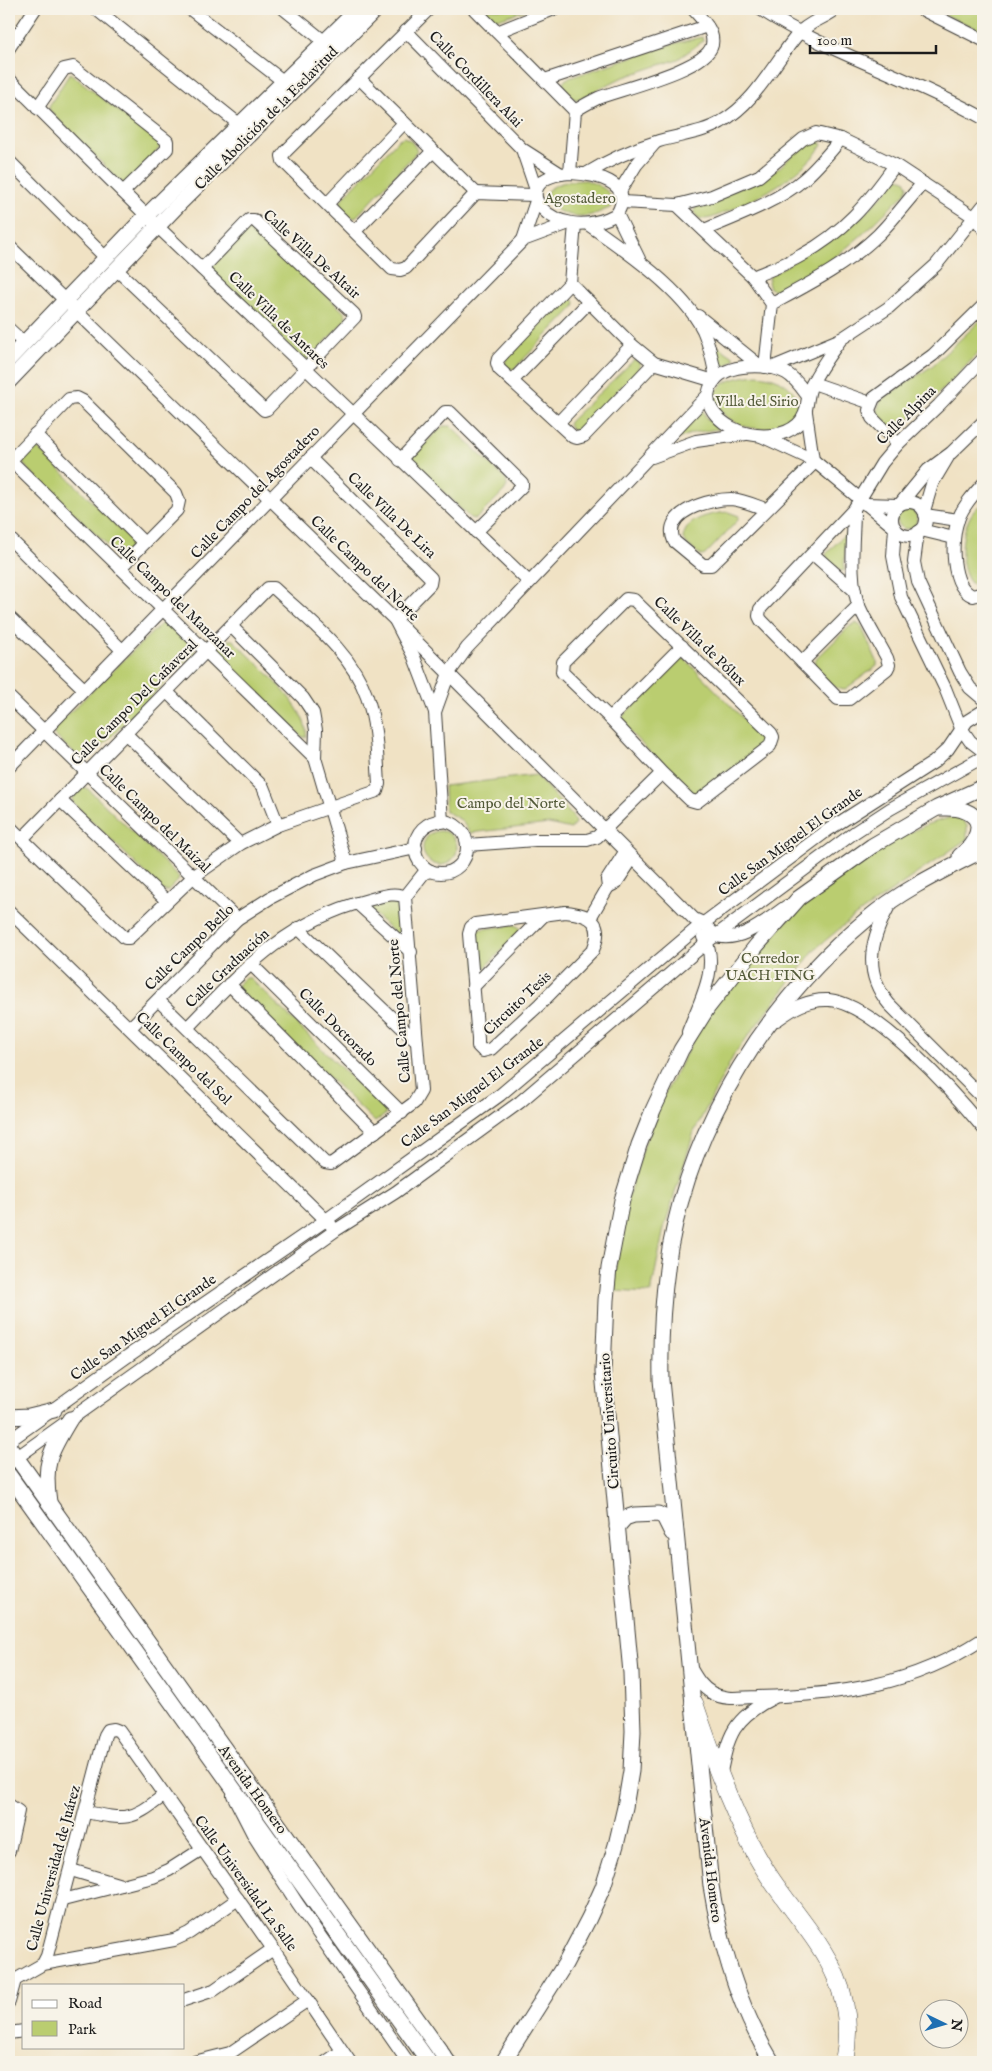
<svg xmlns="http://www.w3.org/2000/svg" width="992" height="2071" viewBox="0 0 992 2071" font-family="'IM FELL English',serif">
	<rect width="100%" height="100%" fill="#f7f3e8"/>
	<filter id="ink" filterUnits="userSpaceOnUse"><feTurbulence type="fractalNoise" baseFrequency=".02" numOctaves="2"/><feDisplacementMap in="SourceGraphic" scale="10" xChannelSelector="R" yChannelSelector="G"/><feConvolveMatrix kernelMatrix="1 2 1 2 8 2 1 2 1" color-interpolation-filters="sRGB"/></filter>
	<filter id="wash" filterUnits="userSpaceOnUse"><feTurbulence type="fractalNoise" baseFrequency=".0096" numOctaves="4" result="noise"/><feDisplacementMap in="SourceGraphic" scale="20" xChannelSelector="R" yChannelSelector="G"/><feGaussianBlur stdDeviation="1.12" result="paint"/><feColorMatrix in="noise" values="0 0 0 0 0 0 0 0 0 0 0 0 0 0 0 0 0 1.4 0 .05"/><feComposite in="paint" operator="in"/></filter>
	<g filter="url(#wash)">
		<rect width="100%" height="100%" fill="#f0e2c4"/>
		<g fill="#bacd70" stroke="#6b7446">
			<path d="M484,9h45l-31,10 -5,-1z"/>
			<path d="M931,9h51l1,22z"/>
			<path d="M702,37l1,4 -25,18 -57,19 -42,21h-5l-11,-12v-4l3,-4 102,-34z"/>
			<path d="M70,73l89,70 1,4 -4,5 -30,32 -4,-1 -72,-72 -1,-5z"/>
			<path d="M404,137l7,4 6,9 -4,6 -58,62 -6,-2 -8,-7v-9l58,-61z"/>
			<path d="M810,138l9,2 3,5c-17,28 -66,55 -96,67 -10,4 -20,10 -29,5l-3,-6 3,-7 64,-25 18,-11z"/>
			<path d="M899,178l6,2 3,6 -2,6c-38,39 -80,79 -131,99l-5,-3 -2,-6 2,-6 90,-58 24,-24 10,-14z"/>
			<path d="M586,180c13,6 31,11 24,28 -9,3 -17,8 -26,8 -18,1 -38,-7 -37,-25 12,-10 24,-10 39,-11z"/>
			<path d="M254,226l91,87 1,6 -36,40 -6,1 -92,-88 -1,-5 36,-38z"/>
			<path d="M566,297h5l4,5 -1,5 -60,62h-5l-5,-3 3,-7z"/>
			<path d="M983,318v27l-3,6 -31,33 -51,46c-16,-3 -26,-16 -16,-31l50,-33z"/>
			<path d="M716,345l19,13 -9,8 -7,1z"/>
			<path d="M634,360l5,2 1,5 -6,7 -56,56 -5,1 -5,-7 2,-3z"/>
			<path d="M759,375c6,1 13,2 19,5 21,10 31,33 5,44 -48,23 -112,-44 -24,-49z"/>
			<path d="M701,408l6,11 11,10 -25,4 -26,10z"/>
			<path d="M443,426h8l55,54 1,6 -3,5 -28,28 -6,-1 -57,-56v-7z"/>
			<path d="M33,449h6l91,90 2,6 -9,11h-4l-95,-91 -1,-4z"/>
			<path d="M979,506l4,3v74l-7,5c-21,-14 -17,-67 3,-82z"/>
			<circle cx="907" cy="519" r="10"/>
			<path d="M728,512l11,4 -1,4 -33,35 -3,1 -12,-9 -7,-8c2,-21 27,-25 45,-27z"/>
			<path d="M846,533l-2,38h-3l-14,-12 -1,-5z"/>
			<path d="M164,621l30,26 1,5 -110,111 -31,-28 1,-8z"/>
			<path d="M856,623l5,3 16,35v5l-33,24c-12,-1 -22,-16 -30,-24l1,-6 35,-34z"/>
			<path d="M228,640h5c19,19 79,70 73,97h-4l-84,-84v-4z"/>
			<path d="M679,659h6l76,78 2,8 -66,50h-5l-70,-71 -1,-6z"/>
			<path d="M536,775l37,42 2,6 -4,6 -22,-5 -79,9 -9,-13 -16,-9 -1,-25z"/>
			<path d="M82,787l5,1 92,89 -1,4 -10,10h-4l-91,-88 -1,-5z"/>
			<path d="M959,815l8,11v13l-113,78 -39,32 -80,104 -41,79 -30,96 -13,65 -38,-2 10,-78 31,-99 52,-98 96,-113 65,-50 61,-29z"/>
			<circle cx="440" cy="848" r="17"/>
			<path d="M389,902l6,1 3,3 3,27 -2,4 -29,-27 3,-6z"/>
			<path d="M515,925l5,3v3l-39,41 -5,-1 -1,-41z"/>
			<path d="M245,978h5l136,134 -1,3 -10,7 -135,-130 -3,-7z"/>
		</g>
	</g>
	<g filter="url(#ink)">
		<g fill="none" stroke-linecap="round" stroke-linejoin="round">
			<g stroke="#3c3a35" stroke-width="14">
				<g id="minor">
					<path d="M96,9l144,116"/>
					<path d="M190,9l93,72"/>
					<path d="M284,9l41,33"/>
					<path d="M429,9l-143,142 -4,5 1,5 109,108 8,1 6,-2 70,-75 58,2"/>
					<path d="M474,9l101,102"/>
					<path d="M760,9c69,45 151,68 223,109"/>
					<path d="M921,9l62,31"/>
					<path d="M406,31l116,118 39,25"/>
					<path d="M497,32l57,-23"/>
					<path d="M9,48l26,-39"/>
					<path d="M359,78l117,115"/>
					<path d="M9,79l149,148 371,355"/>
					<path d="M545,80l162,-54"/>
					<path d="M37,108l27,-39 9,-2 94,74v8l-44,43"/>
					<path d="M522,149l14,41"/>
					<path d="M9,161l97,97"/>
					<path d="M570,173l5,-62c7,-5 15,-9 23,-13 23,-9 109,-29 114,-53 3,-15 -11,-26 -19,-36"/>
					<path d="M570,173c23,1 66,8 47,41 -65,35 -119,-36 -47,-41z"/>
					<path d="M586,174c23,-14 47,-25 73,-33 20,-6 44,-8 62,-19 35,-20 52,-58 77,-88 9,-11 27,-16 38,-25"/>
					<path d="M620,191l16,-26 19,-22"/>
					<path d="M622,202l55,3 35,-9 47,-20 44,-37 13,-6 25,6 54,26 79,52 9,11"/>
					<path d="M327,204l77,-81"/>
					<path d="M677,205l76,72 19,27 -7,63"/>
					<path d="M617,214l22,45"/>
					<path d="M575,224l-5,59 62,62 22,18 60,18"/>
					<path d="M589,225c36,25 94,65 114,105 7,16 10,32 13,48"/>
					<path d="M704,230c31,-13 75,-29 100,-51 14,-12 25,-26 37,-40"/>
					<path d="M355,231l78,-80"/>
					<path d="M523,240l13,-39"/>
					<path d="M9,246l386,374 299,299 9,4 13,13c26,7 50,-16 71,-30"/>
					<path d="M117,270l147,140 3,-1 88,-92 -1,-3 -100,-94h-5l-47,49"/>
					<path d="M753,277c16,-7 34,-13 49,-22 42,-23 66,-52 93,-90"/>
					<path d="M570,283l-72,76 -1,4 2,6 74,68 4,1 7,-2 70,-73"/>
					<path d="M772,304c37,-20 76,-40 106,-69 16,-16 30,-35 45,-52"/>
					<path d="M698,316l62,50"/>
					<path d="M9,329l15,14"/>
					<path d="M771,368l70,-29 47,-31 48,-43 47,-59"/>
					<path d="M512,381l77,-79"/>
					<path d="M813,383l58,20"/>
					<path d="M807,395c-6,-8 -12,-17 -21,-22 -18,-10 -59,-10 -72,8 -19,25 13,49 35,53 15,3 36,2 48,-9 13,-11 8,-27 15,-41 8,-17 19,-31 29,-45"/>
					<path d="M806,412l7,48"/>
					<path d="M558,423l74,-78"/>
					<path d="M35,434l109,109"/>
					<path d="M761,436l52,24 81,67"/>
					<path d="M898,444l-26,-26 -3,-8 5,-12 59,-43 50,-49"/>
					<path d="M652,457l44,-16 50,-7"/>
					<path d="M310,458l121,120 -1,6 -35,36 19,37 21,55 7,110"/>
					<path d="M9,459l306,299"/>
					<path d="M400,460l45,-48h5l72,71v3l-46,46"/>
					<path d="M9,462l60,-63 8,-1 6,3 93,92 3,8 -2,9 -57,58"/>
					<path d="M983,484c-10,11 -20,22 -25,36 -7,19 -8,67 15,76l10,-3"/>
					<circle cx="909" cy="519" r="17"/>
					<path d="M865,504l33,1"/>
					<path d="M900,504l28,-34 23,-17 32,-31"/>
					<path d="M765,509c-11,-4 -22,-9 -34,-10 -20,0 -70,12 -57,42l29,24h8l104,-103"/>
					<path d="M854,509c0,28 -6,71 5,97 8,18 19,35 28,52l2,7 -2,4 -38,30h-11l-77,-79 -2,-4 1,-7 94,-100 28,-46 16,-19 41,-39 44,-46"/>
					<path d="M924,511l8,-27 16,-27"/>
					<path d="M925,515l33,5"/>
					<path d="M895,528l-2,28 8,41 44,91 16,40 9,13 13,10"/>
					<path d="M921,530l33,8"/>
					<path d="M918,532l-4,30 4,20 42,90 10,16 13,11"/>
					<path d="M9,538l113,112"/>
					<path d="M813,554l42,37"/>
					<path d="M9,617l75,72"/>
					<path d="M231,626l72,72 10,15 3,17 -1,28 31,105"/>
					<path d="M802,662l57,-57"/>
					<path d="M167,692l96,95 15,38"/>
					<path d="M9,697l228,222"/>
					<path d="M435,712l14,-39 18,-25 241,-253"/>
					<path d="M610,718l72,-72"/>
					<path d="M126,734l114,110"/>
					<path d="M9,767l514,-527 46,-17"/>
					<path d="M60,800l107,101"/>
					<circle cx="441" cy="847" r="26"/>
					<path d="M9,826l13,13 103,99h4l64,-61 47,-33 38,-19 99,-34 2,-7c-2,-29 -2,-59 -12,-87 -16,-46 -59,-77 -93,-109h-6l-246,251"/>
					<path d="M467,845l68,-5h52l10,-3 65,-64 28,27 7,2 73,-56 3,-9 -2,-4 -134,-130 -3,-3 -8,-1 -63,63 -1,10 48,46 52,55"/>
					<path d="M608,887l8,-4 16,-24"/>
					<path d="M405,897l19,-24 7,-2"/>
					<path d="M891,902c-19,34 -30,68 -2,102l94,94"/>
					<path d="M357,903l54,49"/>
					<path d="M9,911l322,314"/>
					<path d="M565,912c25,2 40,10 28,38l-54,55 -48,44 -8,2 -5,-5v-7l-9,-105 2,-7 4,-3z"/>
					<path d="M590,918l18,-31 -1,-7 18,-28"/>
					<path d="M298,928l119,114"/>
					<path d="M251,964l151,149"/>
					<path d="M229,984l146,148"/>
					<path d="M473,987l70,-71"/>
					<path d="M158,1000l167,163 6,1 83,-61 7,-12 -16,-194c-11,-6 -25,0 -37,3 -83,22 -124,69 -181,128"/>
					<path d="M777,1020c16,-12 31,-21 52,-20 46,4 125,93 154,128"/>
					<path d="M130,1028l107,-109 33,-21 44,-23 32,-12 70,-15"/>
					<path d="M688,1032c10,-27 34,-68 15,-95"/>
					<path d="M9,1441l116,-83 201,-138 174,-125 197,-167 131,-98 106,-68 14,-13 19,-28 16,-10"/>
					<path d="M9,1463l327,-233 60,-38 124,-90 187,-160 148,-110 35,-23 93,-52"/>
					<path d="M690,1667c6,10 11,20 22,26 14,8 29,4 45,4 83,-2 155,-11 226,-58"/>
					<path d="M720,1777c8,-42 13,-59 53,-79"/>
					<path d="M233,1795l21,41 43,67 111,159"/>
					<path d="M9,1805l9,6 -9,40"/>
					<path d="M86,1812c40,8 45,9 77,-16"/>
					<path d="M71,1870l50,15"/>
					<path d="M63,1900l90,-23 16,-7 33,-21"/>
					<path d="M43,1964l131,-24 15,-7 49,-34"/>
					<path d="M184,2000l30,-10 59,-41"/>
					<path d="M9,2002l6,-22 28,-16 4,-8 58,-221 3,-5 6,-1 5,2 154,218 77,113"/>
					<path d="M9,2033l15,-2"/>
					<path d="M194,2062l36,-9 78,-53"/>
					<path d="M326,2062l16,-11"/>
				</g>
			</g>
			<g stroke="#3c3a35" stroke-width="17">
				<g id="major">
					<path d="M9,359l137,-143 212,-207"/>
					<path d="M9,381l169,-176 198,-196"/>
					<path d="M940,808c8,0 17,-1 25,3 25,10 9,34 -5,45"/>
					<path d="M9,1417l20,-1 25,-6"/>
					<path d="M9,1447l439,615"/>
					<path d="M9,1475l420,587"/>
					<path d="M49,1502c-6,-39 1,-50 21,-83"/>
					<path d="M617,1527l8,-9 9,-3 24,-1 6,3 8,16"/>
					<path d="M503,2062l62,-98 24,-46 14,-31 13,-42 9,-38 6,-36 2,-40 -2,-58 -28,-301 3,-72 3,-32 13,-68 17,-55 14,-35 28,-60 27,-43 49,-62 42,-47 73,-52 65,-38 46,-21"/>
					<path d="M772,2062c-33,-54 -51,-114 -61,-176l-50,-506c-1,-44 2,-88 9,-132 23,-127 98,-246 196,-328 34,-29 78,-50 117,-70"/>
				</g>
			</g>
			<g stroke="#3c3a35" stroke-width="19">
				<path id="highway" d="M694,1703c17,50 34,98 58,144 39,77 111,117 92,215"/>
			</g>
			<use href="#minor" stroke="#fff" stroke-width="12"/>
			<use href="#major" stroke="#fff" stroke-width="15"/>
			<use href="#highway" stroke="#fff" stroke-width="18"/>
		</g>
	</g>
	<g text-anchor="middle" stroke-width="4" stroke-linejoin="round" paint-order="stroke">
		<g font-size="15" fill="#1c1c1c" stroke="#f7f3e8">
			<text transform="translate(476 79) rotate(46)" y="5">Calle Cordillera Alai</text>
			<text transform="translate(266 118) rotate(-45)" y="5">Calle Abolición de la Esclavitud</text>
			<text transform="translate(312 254) rotate(42)" y="5">Calle Villa De Altair</text>
			<text transform="translate(279 320) rotate(44)" y="5">Calle Villa de Antares</text>
			<text transform="translate(906 415) rotate(-45)" y="5">Calle Alpina</text>
			<text transform="translate(255 492) rotate(-46)" y="5">Calle Campo del Agostadero</text>
			<text transform="translate(392 515) rotate(44)" y="5">Calle Villa De Lira</text>
			<text transform="translate(365 568) rotate(44)" y="5">Calle Campo del Norte</text>
			<text transform="translate(173 597) rotate(44)" y="5">Calle Campo del Manzanar</text>
			<text transform="translate(700 641) rotate(44)" y="5">Calle Villa de Pólux</text>
			<text transform="translate(134 702) rotate(-45)" y="5">Calle Campo Del Cañaveral</text>
			<text transform="translate(155 818) rotate(44)" y="5">Calle Campo del Maizal</text>
			<text transform="translate(790 841) rotate(-36)" y="5">Calle San Miguel El Grande</text>
			<text transform="translate(189 947) rotate(-44)" y="5">Calle Campo Bello</text>
			<text transform="translate(227 968) rotate(-43)" y="5">Calle Graduación</text>
			<text transform="translate(517 1003) rotate(-43)" y="5">Circuito Tesis</text>
			<text transform="translate(399 1011) rotate(-95)" y="5">Calle Campo del Norte</text>
			<text transform="translate(338 1027) rotate(45)" y="5">Calle Doctorado</text>
			<text transform="translate(184 1058) rotate(44)" y="5">Calle Campo del Sol</text>
			<text transform="translate(472 1092) rotate(-37)" y="5">Calle San Miguel El Grande</text>
			<text transform="translate(143 1327) rotate(-35)" y="5">Calle San Miguel El Grande</text>
			<text transform="translate(609 1421) rotate(-94)" y="5">Circuito Universitario</text>
			<text transform="translate(253 1789) rotate(54)" y="5">Avenida Homero</text>
			<text transform="translate(53 1868) rotate(-75)" y="5">Calle Universidad de Juárez</text>
			<text transform="translate(711 1870) rotate(83)" y="5">Avenida Homero</text>
			<text transform="translate(246 1883) rotate(54)" y="5">Calle Universidad La Salle</text>
		</g>
		<g font-size="15" fill="#535a39" stroke="#f7f3e8">
			<text x="580" y="203">Agostadero</text>
			<text x="757" y="406">Villa del Sirio</text>
			<text x="511" y="808">Campo del Norte</text>
			<text x="770" y="963">Corredor<tspan x="770" dy="17">UACH FING</tspan></text>
		</g>
	</g>
	<rect width="992" height="2071" fill="none" stroke="#f7f3e8" stroke-width="30"/>
	<rect x="22" y="1984" width="162" height="65" fill="#f7f3e8" stroke="#9f9d96"/>
	<rect x="32" y="2000" width="25" height="8" fill="#ffffff" stroke="#9f9d96"/>
	<text x="68" y="2008" font-size="15" fill="#1c1c1c">Road</text>
	<rect x="32" y="2021" width="25" height="15" fill="#bacd70" stroke="#9f9d96"/>
	<text x="68" y="2034" font-size="15" fill="#1c1c1c">Park</text>
	<g transform="translate(944 2024) rotate(95)"><circle r="24" fill="#f7f3e8" stroke="#9f9d96"/>
	<path d="M0-4L9 19L0 12L-9 19Z" fill="#1f6fb2"/>
	<text y="-8" font-size="14" font-weight="bold" text-anchor="middle" fill="#1c1c1c">N</text>
	</g>
	<path d="M810 45v8h126v-8" fill="none" stroke="#1c1c1c" stroke-width="2.5"/>
	<text x="817" y="45" font-size="15" fill="#1c1c1c" stroke="#f7f3e8" stroke-width="4" paint-order="stroke">100 m</text>
</svg>
